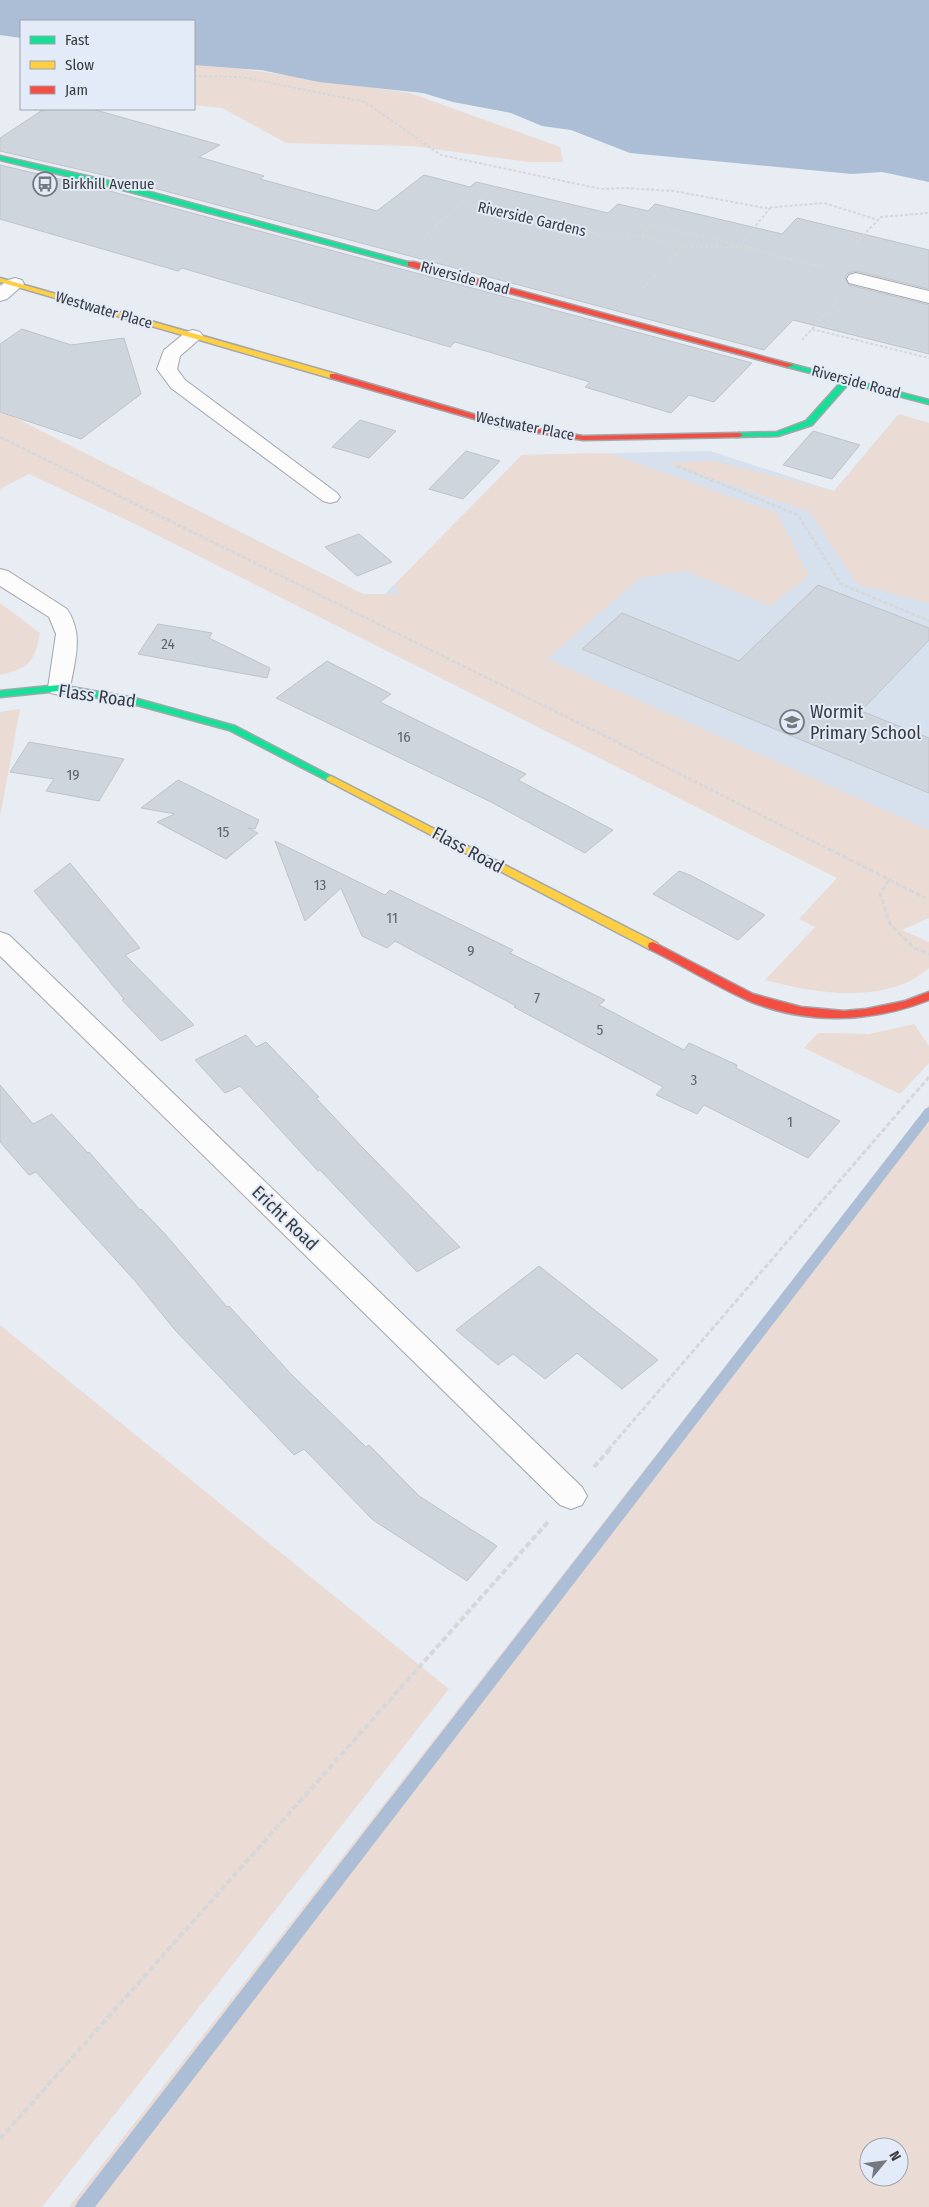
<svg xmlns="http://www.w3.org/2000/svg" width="929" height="2207" viewBox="0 0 929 2207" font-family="'Fira Sans Condensed',sans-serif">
	<rect width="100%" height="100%" fill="#e8ecf3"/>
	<path fill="#d7e0ed" d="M898,415l31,8v421l-550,-244 143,-145 188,-4 124,40z"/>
	<g fill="#ebdbd5" fill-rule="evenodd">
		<path d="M194,62l216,31 150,54 3,15h-35l-115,-16 -127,-3 -64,-35 -28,-3z"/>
		<path d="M0,410l363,184h36l-4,-10 127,-129 86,-2 169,60 32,63 -39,30 -84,-35 -46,7 -93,81 382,171v88l-27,12 27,12v26c-6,5 -13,10 -19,13 -46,21 -99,11 -145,-1l50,-53 -16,-8 38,-41 -700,-353 -108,-51 -29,15z"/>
		<path d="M899,414l30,9v180l-72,-19 -47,-72 -142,-49 45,-2 121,30z"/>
		<path d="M0,603l40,30c-6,30 -11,35 -40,42z"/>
		<path d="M20,709l-19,103 -1,4v-104z"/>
		<path d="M914,1024l15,22v17l-29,31 -96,-46 14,-15 51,1z"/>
		<path d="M929,1105v1102h-860zM869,2147h30v30h-30z"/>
		<path d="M0,1325l449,364 -407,518h-42z"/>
	</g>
	<path fill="#acbdd6" d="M0,0h929v182l-47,-10 -30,2 -222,-21 -59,-23 -29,-4 -31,-13 -58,-11 -30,-9 -104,-11 -58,-12 -67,-5v-44h-173v17l-21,-3z"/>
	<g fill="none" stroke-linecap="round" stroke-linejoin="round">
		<path fill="#acbdd6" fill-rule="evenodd" d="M929,1107v14l-834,1086h-20l3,-6 847,-1092z"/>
	</g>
	<g fill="#ced5dd" stroke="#c0c3c9">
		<path d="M44,109h48l128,36 -21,12 65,19 -4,3 117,32 47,-36 46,12 6,-5 132,31 10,-9 30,7 7,-7 127,30 15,-16 132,32v39l-73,-18 -8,2 -3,5 4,7 80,20v49l-136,-34 -29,30 -648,-172 -116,-27v-13z"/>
		<path d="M0,165l106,25 646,173 -38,39 -25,-7 -18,18 -86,-26 5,-5 -135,-40 -5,5 -268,-79 -4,3 -178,-52z"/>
		<path d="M22,329l49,16 53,-7 17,56 -60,45 -81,-27v-68z"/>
		<path d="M360,420l36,11 -27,27 -37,-11z"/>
		<path d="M813,431l47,14 -28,34 -49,-14z"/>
		<path d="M466,451l34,10 -37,38 -34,-10z"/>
		<path d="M359,534l33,28 -35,14 -32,-29z"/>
		<path d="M818,585l111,43v12l-68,71 68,27v55l-347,-144 40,-36 117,48z"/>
		<path d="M158,624l54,9 -3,5 61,30 -3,10 -129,-24z"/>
		<path d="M327,661l64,33 -11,8 146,72 -8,6 95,50 -28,23 -94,-51 -215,-104z"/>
		<path d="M29,742l95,17 -25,42 -53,-10 8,-12 -44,-7z"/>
		<path d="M178,780l81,40 -4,9 -7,-1 10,5 -32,26 -69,-37 18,-8 -34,-6z"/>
		<path d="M275,841l110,54 5,-5 123,60 -3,3 95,47 -6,5 85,45 5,-7 48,22 -1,3 104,53 -32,37 -104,-53 -7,9 -41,-19 7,-8 -149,-80 2,-1 -121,-65 -8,7 -25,-12 -21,-48 -36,33z"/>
		<path d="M70,863l70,85 -15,7 69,70 -33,16 -39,-41 2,-1 -90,-108z"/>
		<path d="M679,871l11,4 75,40 -27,25 -85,-46z"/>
		<path d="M246,1035l10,12 10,-5 53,55 -3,1 46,49 98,100 -43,25 -97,-102 -2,1 -78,-85 -15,7 -30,-33z"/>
		<path d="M0,1085l33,39 19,-10 36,39 1,-1 51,58 1,-1 24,25 62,73 2,-1 62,68 75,73 3,-2 50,51 78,50 -30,35 -94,-61 -69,-71 -10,6 -119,-125 -39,-48 -100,-110 -7,3 -29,-33z"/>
		<path d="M539,1266l119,94 -36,29 -45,-36 -32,26 -32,-25 -15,11 -42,-35z"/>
	</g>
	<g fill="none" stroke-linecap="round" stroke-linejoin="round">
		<g stroke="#a3a6ab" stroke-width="2">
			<g id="street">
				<path d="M856,273l73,18v12l-80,-20 -2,-4 2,-4z"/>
				<path d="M15,278l7,2 2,4 -17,15 -7,2v-15l8,-6z"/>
				<path d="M193,330l7,2 3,4 -23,20 -3,13 8,11 152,113 3,4 -3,4 -7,2 -7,-2 -152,-113 -14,-19 7,-19 22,-18z"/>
				<path d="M0,569l8,2 59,38c17,25 8,51 3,79l-3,5 -8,2 -8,-2 -3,-5 8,-54 -7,-17 -49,-31z"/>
				<path d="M0,932l9,3 573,552 5,9 -5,9 -11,4 -11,-4 -560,-549z"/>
			</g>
		</g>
		<g stroke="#a3a6ab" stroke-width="3">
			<g id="fast">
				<path d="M0,156l113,26 302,82 -7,2 -300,-80 -108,-26z"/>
				<path d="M787,363l142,37v4l-80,-21 -37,42 -34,11 -42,1 -1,-2 4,-2 38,-1 29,-11 36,-40 -55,-14z"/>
				<path d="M59,685l75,13 101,28 101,53 -2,2h-6l-99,-51 -96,-26 -74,-13 -59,6v-6z"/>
			</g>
		</g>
		<g stroke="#a3a6ab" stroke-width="3">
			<g id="slow">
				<path d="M0,278l336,96 1,2 -7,2 -330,-96z"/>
				<path d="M331,776l326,167 1,3 -1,3h-8l-321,-168 -2,-2 2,-2z"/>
			</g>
		</g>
		<g stroke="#a3a6ab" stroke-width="3">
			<g id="jam">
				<path d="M408,262h6l380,103 -7,2 -379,-101z"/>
				<path d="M330,374h6l171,50 76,12 156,-3 4,2 -4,2 -156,3 -77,-12 -176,-50z"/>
				<path d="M653,942l100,52 48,13 43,4 22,-2 39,-8 24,-9v8c-58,23 -124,25 -182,0 -33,-15 -65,-35 -98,-51l-1,-3 1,-3z"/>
			</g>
		</g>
		<g stroke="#d5d7d9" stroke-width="2" stroke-dasharray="3 2" stroke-linecap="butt">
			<path d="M194,76l48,1 123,25 76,53 160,34 24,-1 49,3 91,17 59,-5 54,17"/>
			<path d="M642,236l10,-11 102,23v2"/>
			<path d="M423,237l40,-34 140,33 34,-1 50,12"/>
			<path d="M740,245l31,-38"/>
			<path d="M849,250l32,-33 48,-4"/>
			<path d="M636,296l47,-49h54l92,21"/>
			<path d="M812,329l117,29"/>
			<path d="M802,340l36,-40"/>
		</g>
		<g stroke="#d5d7d9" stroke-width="2.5" stroke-dasharray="4 2" stroke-linecap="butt">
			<path d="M0,437l607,300 225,114"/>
			<path d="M677,466l121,49 43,69 88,37"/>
		</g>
		<g stroke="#d5d7d9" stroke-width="3" stroke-dasharray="5 2.5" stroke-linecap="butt">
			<path d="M829,849l96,49"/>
			<path d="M889,880l-9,14 10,30 24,24 15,6"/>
			<path d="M608,1450l321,-373"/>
		</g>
		<g stroke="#d5d7d9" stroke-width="4" stroke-dasharray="6 3" stroke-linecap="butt">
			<path d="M594,1467l16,-18"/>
			<path d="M0,2139l548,-617"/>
		</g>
		<use href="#street" fill="#fcfcfd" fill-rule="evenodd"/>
		<use href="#fast" fill="#16e098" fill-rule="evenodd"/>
		<use href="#slow" fill="#ffcf43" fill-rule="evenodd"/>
		<use href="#jam" fill="#f24e42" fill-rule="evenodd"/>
	</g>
	<defs>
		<g id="bus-ring" transform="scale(1.25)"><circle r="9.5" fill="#e3ebf8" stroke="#75787e" stroke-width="1.5"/><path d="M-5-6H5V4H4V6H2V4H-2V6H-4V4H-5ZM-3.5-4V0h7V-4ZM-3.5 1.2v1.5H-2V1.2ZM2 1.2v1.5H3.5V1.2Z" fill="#75787e"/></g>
		<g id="school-ring" transform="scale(1.25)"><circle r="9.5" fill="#e3ebf8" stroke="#75787e" stroke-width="1.5"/><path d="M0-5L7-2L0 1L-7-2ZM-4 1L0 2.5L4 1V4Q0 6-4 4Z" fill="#75787e"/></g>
	</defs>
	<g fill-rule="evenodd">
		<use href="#bus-ring" x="45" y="184"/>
		<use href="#school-ring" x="792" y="722"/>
	</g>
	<g text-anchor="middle" stroke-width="4" stroke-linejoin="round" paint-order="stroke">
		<g font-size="15" fill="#373a3f" stroke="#e3ebf8" text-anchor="start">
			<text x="62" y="189">Birkhill Avenue</text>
		</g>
		<g font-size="15" fill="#373a3f" stroke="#e3ebf8">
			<text transform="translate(532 219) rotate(13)" y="5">Riverside Gardens</text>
			<text transform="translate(465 278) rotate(15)" y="5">Riverside Road</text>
			<text transform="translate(104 310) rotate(16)" y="5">Westwater Place</text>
			<text transform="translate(856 382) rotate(15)" y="5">Riverside Road</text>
			<text transform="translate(525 426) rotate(11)" y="5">Westwater Place</text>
		</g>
		<g font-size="15" fill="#60646a">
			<text x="168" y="649">24</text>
			<text x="404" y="742">16</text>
			<text x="73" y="780">19</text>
			<text x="223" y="837">15</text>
			<text x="320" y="890">13</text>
			<text x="392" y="923">11</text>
			<text x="471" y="956">9</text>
			<text x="537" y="1003">7</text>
			<text x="600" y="1035">5</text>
			<text x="694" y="1085">3</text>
			<text x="790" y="1127">1</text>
		</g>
		<g font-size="18" fill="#373a3f" stroke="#e3ebf8">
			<text transform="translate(97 696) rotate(8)" y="6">Flass Road</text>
			<text transform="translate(468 850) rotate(28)" y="6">Flass Road</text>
			<text transform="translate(285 1218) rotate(44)" y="6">Ericht Road</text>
		</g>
		<g font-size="18" fill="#373a3f" stroke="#e3ebf8" text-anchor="start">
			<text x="810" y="718">Wormit<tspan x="810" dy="21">Primary School</tspan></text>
		</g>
	</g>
	<rect x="20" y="20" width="175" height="90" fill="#e3ebf8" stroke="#9ea4ae"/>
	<rect x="30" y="36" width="25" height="8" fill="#16e098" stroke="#9ea4ae"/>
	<text x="65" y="45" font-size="15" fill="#373a3f">Fast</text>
	<rect x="30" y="61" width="25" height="8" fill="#ffcf43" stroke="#9ea4ae"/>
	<text x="65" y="70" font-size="15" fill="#373a3f">Slow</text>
	<rect x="30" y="86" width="25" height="8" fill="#f24e42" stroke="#9ea4ae"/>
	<text x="65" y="95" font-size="15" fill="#373a3f">Jam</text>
	<g transform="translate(884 2162) rotate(61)"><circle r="24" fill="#e3ebf8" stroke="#9ea4ae"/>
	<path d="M0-4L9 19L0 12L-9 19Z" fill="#75787e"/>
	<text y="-8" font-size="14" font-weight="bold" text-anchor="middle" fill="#373a3f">N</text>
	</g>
</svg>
